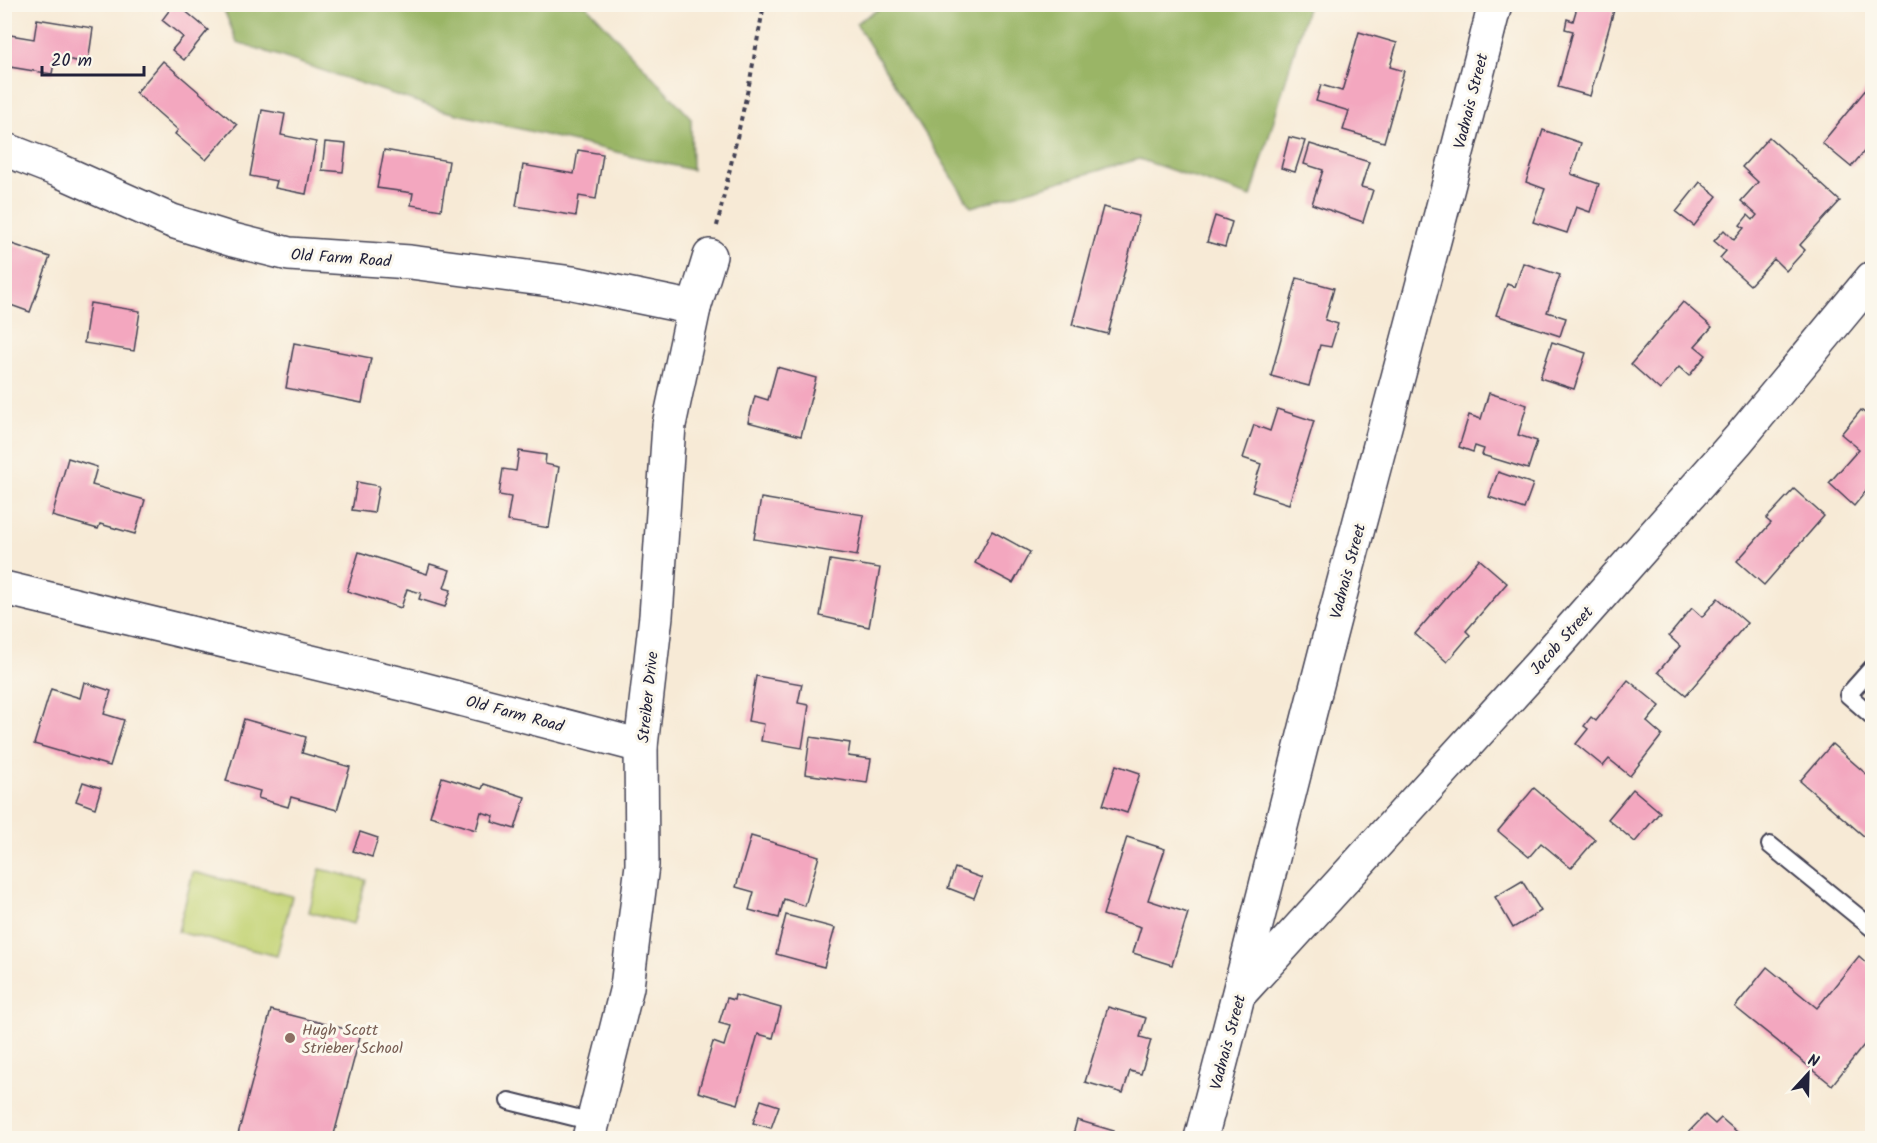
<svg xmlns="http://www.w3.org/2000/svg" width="1877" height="1143" viewBox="0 0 1877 1143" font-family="Kalam,sans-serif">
	<rect width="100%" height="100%" fill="#fbf7ec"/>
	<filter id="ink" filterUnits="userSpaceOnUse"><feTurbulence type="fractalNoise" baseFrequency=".0167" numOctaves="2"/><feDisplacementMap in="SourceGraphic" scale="12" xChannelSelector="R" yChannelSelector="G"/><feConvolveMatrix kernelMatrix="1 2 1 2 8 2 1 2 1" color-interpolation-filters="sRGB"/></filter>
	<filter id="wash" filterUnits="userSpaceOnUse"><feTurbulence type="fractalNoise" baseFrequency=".008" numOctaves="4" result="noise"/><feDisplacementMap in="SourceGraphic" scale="24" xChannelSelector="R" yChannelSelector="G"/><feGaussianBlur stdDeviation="1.35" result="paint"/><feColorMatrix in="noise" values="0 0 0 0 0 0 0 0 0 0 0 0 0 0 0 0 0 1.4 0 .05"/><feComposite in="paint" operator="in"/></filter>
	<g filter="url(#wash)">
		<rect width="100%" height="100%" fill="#f7ead6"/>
		<g fill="#c3d375" stroke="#727a58" stroke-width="1.5">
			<path d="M320,869l46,11 -12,44 -45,-12z"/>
			<path d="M193,872l99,24 -15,60 -99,-24z"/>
		</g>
		<g fill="#9ab566" stroke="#5e6c50" stroke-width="1.5">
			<path d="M887,4h421v1l-57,192 -112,-38 -168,48 -115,-184z"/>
			<path d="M222,5h364l105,113 1,52 -251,-60 -204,-68z"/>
		</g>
		<g id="blocks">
			<g fill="#f3a7bf">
				<path d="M174,4h3l31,26 -24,30 -12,-10 11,-13 -21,-17z"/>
				<path d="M1578,4h18l18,6 -24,86 -32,-9 15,-56 -8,-2 2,-10 6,2z"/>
				<path d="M37,19l56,9 -5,35 -33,-6 -3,17 -48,-8v-32l30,5z"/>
				<path d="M1359,32l38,11 -7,24 14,4 -20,71 -41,-12 6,-19 -33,-10 5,-16 21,6z"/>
				<path d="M163,61l74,64 -31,35 -31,-26 3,-4 -42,-37z"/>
				<path d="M1872,82v70l-5,-4 -16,19 -29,-24z"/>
				<path d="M262,110l23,4 -4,21 35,7 -10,52 -31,-6 2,-7 -27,-5z"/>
				<path d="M1543,130l38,13 -10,31 28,10 -9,28 -14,-5 -9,26 -34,-11 12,-33 -19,-7z"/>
				<path d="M1289,137l16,4 -10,31 -14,-4z"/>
				<path d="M1769,137l71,64 -40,44 5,5 -19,21 -12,-12 -24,26 -30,-27 6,-7 -12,-10 10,-11 10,10 10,-12 -4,-3 8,-10 5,5 4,-5 -16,-14 17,-19 -16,-15z"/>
				<path d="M325,142l21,2 -3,28 -21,-2z"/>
				<path d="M1310,144l59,18 -8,25 12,3 -10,32 -51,-18 11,-34 -19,-6z"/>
				<path d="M384,150l65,11 -8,49 -30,-5 2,-12 -36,-5z"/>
				<path d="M578,150l25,4 -7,45 -17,-3 -3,20 -60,-10 7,-41 51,9z"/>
				<path d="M1700,182l17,14 -23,30 -18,-14z"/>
				<path d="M1103,207l36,9 -31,118 -36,-9z"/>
				<path d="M1215,216l17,6 -7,25 -18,-5z"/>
				<path d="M12,244l38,13 -20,55 -25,-9v-39z"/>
				<path d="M1523,263l37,12 -13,37 19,6 -6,18 -64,-21 11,-31 8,3z"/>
				<path d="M1297,278l37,10 -9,32 13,4 -7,23 -11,-2 -11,41 -38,-10z"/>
				<path d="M1683,302l29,25 -17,19 11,9 -17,21 -10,-9 -19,23 -29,-26z"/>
				<path d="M90,303l50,8 -6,40 -50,-8z"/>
				<path d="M1552,342l34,11 -12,36 -34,-11z"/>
				<path d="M294,343l77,15 -9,45 -76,-15z"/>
				<path d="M777,367l39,11 -15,58 -53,-14 7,-26 13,4z"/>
				<path d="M1489,393l38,12 -9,30 19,6 -9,28 -46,-14 2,-6 -9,-3 -2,6 -14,-5 10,-32 12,4z"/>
				<path d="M1277,409l37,12 -25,83 -37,-12 9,-28 -18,-6 11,-33 16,6z"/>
				<path d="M1861,410l10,8 1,-2v57l-6,7 5,5 -17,21 -25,-23 30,-34 -18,-15z"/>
				<path d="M519,451l27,4 -1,9 14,3 -10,61 -42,-7 4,-24 -12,-2 4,-26 13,2z"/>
				<path d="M68,458l29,9 -5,18 53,15 -10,34 -35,-10 -2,5 -46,-13z"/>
				<path d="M1498,472l35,12 -9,25 -35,-12z"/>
				<path d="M357,482l22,4 -5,27 -22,-3z"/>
				<path d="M1794,489l30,27 -60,69 -27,-24 34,-38 -5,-4z"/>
				<path d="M761,498l103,17 -7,41 -103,-17z"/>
				<path d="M992,531l38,21 -17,31 -38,-20z"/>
				<path d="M359,552l68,22 3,-10 20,6 -6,18 7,2 -6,17 -26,-8 2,-6 -14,-4 -6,19 -54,-17z"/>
				<path d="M1479,559l28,24 -41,48 4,4 -23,27 -32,-28z"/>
				<path d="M830,560l50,8 -11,59 -49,-11z"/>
				<path d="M1718,598l29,25 -61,72 -28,-23 22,-26 -11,-10 23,-28 10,9z"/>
				<path d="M756,676l46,8 -4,19 11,2 -7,43 -41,-7 3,-17 -16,-3z"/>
				<path d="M1628,680l32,26 -13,16 15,13 -32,41 -21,-17 -6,7 -27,-22 12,-15 -4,-3 7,-9 5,4z"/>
				<path d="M84,682l27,9 -7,23 20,6 -14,46 -76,-22 17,-55 29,9z"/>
				<path d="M244,719l62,18 -4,16 48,14 -13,43 -46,-13 -3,10 -30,-9 2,-7 -34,-10z"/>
				<path d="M810,737l40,6 -2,13 23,3 -4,24 -62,-9z"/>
				<path d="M1832,744l40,35v64l-72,-62z"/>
				<path d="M1116,765l24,8 -13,40 -24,-8z"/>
				<path d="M442,777l40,12 2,-5 41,13 -10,32 -23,-7 2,-6 -13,-4 -5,18 -46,-14z"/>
				<path d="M83,782l18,6 -6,20 -19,-7z"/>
				<path d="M1534,788l61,52 -24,28 -30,-25 -12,14 -31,-26z"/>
				<path d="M1633,789l27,23 -25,30 -27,-23z"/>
				<path d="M360,832l18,6 -6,19 -19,-6z"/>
				<path d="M751,836l68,20 -14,50 -21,-7 -5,19 -30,-8 5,-18 -18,-5z"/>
				<path d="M1127,837l38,12 -17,51 40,13 -16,52 -39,-12 8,-26 -38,-12z"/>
				<path d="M955,868l27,10 -8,20 -26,-10z"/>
				<path d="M1522,881l19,30 -28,17 -18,-31z"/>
				<path d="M786,915l49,13 -11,39 -48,-13z"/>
				<path d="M1859,956l13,12v67l-40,50 -97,-78 32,-40 50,41z"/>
				<path d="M735,995l46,13 -8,30 -15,-4 -20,70 -40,-12 15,-50 11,4 6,-20 -11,-3 8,-25 7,2z"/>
				<path d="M1108,1007l38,11 -6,19 11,3 -10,34 -11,-3 -7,22 -38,-11z"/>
				<path d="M271,1010l90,23 -28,105h-96z"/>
				<path d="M761,1100l18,6 -8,22 -18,-5z"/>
				<path d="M1705,1115l10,9 6,-6 23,20h-61z"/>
				<path d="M1077,1120l37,11 -2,7h-40z"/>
			</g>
		</g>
	</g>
	<g filter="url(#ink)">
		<use href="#blocks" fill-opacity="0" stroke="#424052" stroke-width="1.5"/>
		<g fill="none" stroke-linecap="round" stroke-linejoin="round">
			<g stroke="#424052" stroke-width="20">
				<g id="lane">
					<path d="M1872,668l-24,27 24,21"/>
					<path d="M1770,845l102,83"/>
					<path d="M509,1101l84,21"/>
				</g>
			</g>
			<g stroke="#424052" stroke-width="36">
				<g id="street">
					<path d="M4,149l54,21 114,51 61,19 56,14 121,8 163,21 121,25"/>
					<path d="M4,588l407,98 230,60"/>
					<path d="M1242,991l299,-328 197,-223 134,-162"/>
					<path d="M589,1138l38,-151 15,-122 -1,-119 15,-130 13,-191 25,-117 16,-52"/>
					<path d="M1201,1138c49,-183 93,-369 142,-553 51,-193 103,-386 152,-581"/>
				</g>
			</g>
			<path stroke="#424052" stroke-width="4" stroke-dasharray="4.5 4.5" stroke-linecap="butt" d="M717,226l33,-146 14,-76"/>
			<use href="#lane" stroke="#fff" stroke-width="16"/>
			<use href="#street" stroke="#fff" stroke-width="33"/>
		</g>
	</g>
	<circle fill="#8d6e63" stroke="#fbf7ec" stroke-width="2" cx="290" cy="1038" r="6"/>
	<g text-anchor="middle" stroke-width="6" stroke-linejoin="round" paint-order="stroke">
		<g font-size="16" fill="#22223b" stroke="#fbf7ec">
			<text transform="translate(1470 101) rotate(-76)" y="6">Vadnais Street</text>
			<text transform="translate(341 257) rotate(4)" y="6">Old Farm Road</text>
			<text transform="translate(1347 571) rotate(-75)" y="6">Vadnais Street</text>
			<text transform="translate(1561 640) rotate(-48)" y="6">Jacob Street</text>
			<text transform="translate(647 697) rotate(-84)" y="6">Streiber Drive</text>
			<text transform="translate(515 713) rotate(15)" y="6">Old Farm Road</text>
			<text transform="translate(1227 1042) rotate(-75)" y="6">Vadnais Street</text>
		</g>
		<g font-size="16" fill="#785e54" stroke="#fbf7ec" text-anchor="start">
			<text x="302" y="1035">Hugh Scott<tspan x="302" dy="18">Strieber School</tspan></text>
		</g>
	</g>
	<rect width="1877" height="1143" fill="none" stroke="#fbf7ec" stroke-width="24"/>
	<g transform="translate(1808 1074) rotate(22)" stroke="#fbf7ec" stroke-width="4.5" paint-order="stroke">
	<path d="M0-4.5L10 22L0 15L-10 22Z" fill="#22223b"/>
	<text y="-9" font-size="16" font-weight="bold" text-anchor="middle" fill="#22223b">N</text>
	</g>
	<path d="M42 66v9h102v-9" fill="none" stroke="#22223b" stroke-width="3"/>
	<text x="51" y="66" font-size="18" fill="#22223b" stroke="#fbf7ec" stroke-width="4.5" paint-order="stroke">20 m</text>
</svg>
